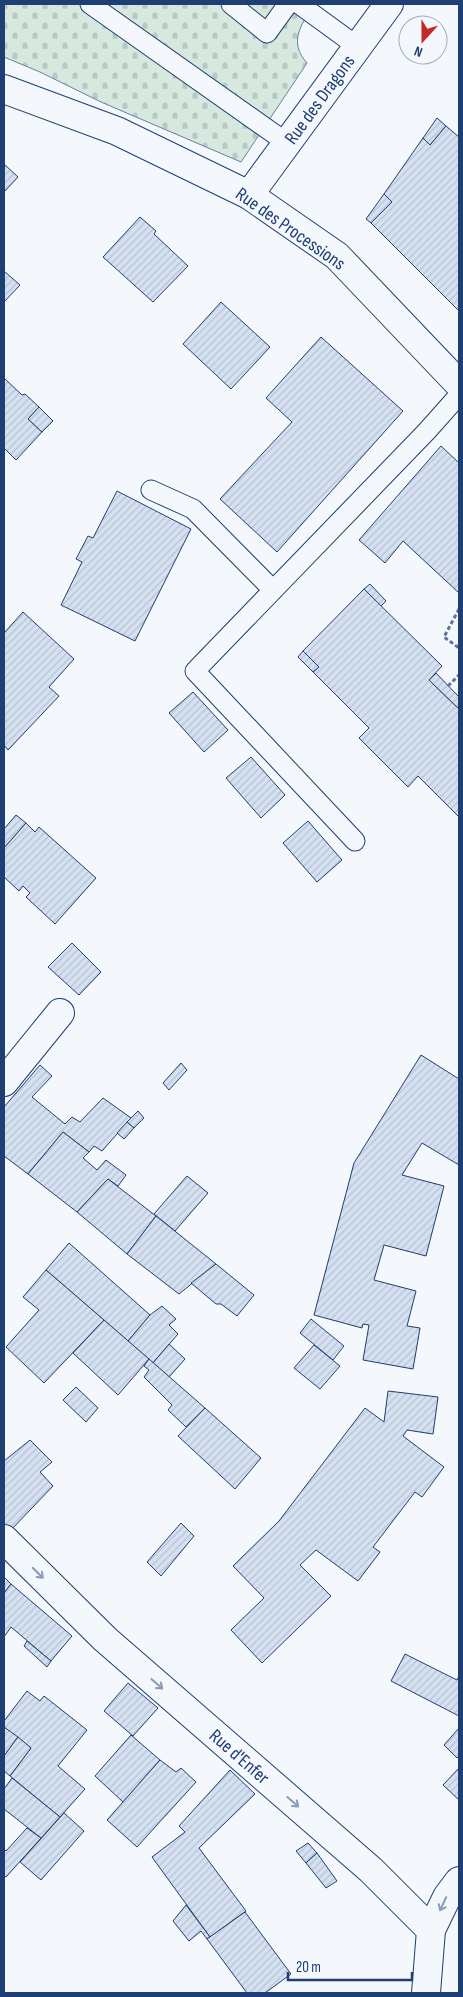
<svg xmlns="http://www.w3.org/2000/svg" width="463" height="1997" viewBox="0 0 463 1997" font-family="'Sofia Sans Condensed',sans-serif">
	<defs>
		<pattern id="cemetery-stones" width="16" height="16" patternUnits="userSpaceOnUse" patternTransform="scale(1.25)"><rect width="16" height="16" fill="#d7e8df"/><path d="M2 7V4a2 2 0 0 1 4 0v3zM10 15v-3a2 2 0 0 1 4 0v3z" fill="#b8c8c3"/></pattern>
		<pattern id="building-hatch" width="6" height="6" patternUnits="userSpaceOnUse" patternTransform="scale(1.25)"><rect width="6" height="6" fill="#d5e0f0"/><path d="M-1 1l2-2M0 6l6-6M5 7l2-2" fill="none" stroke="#b6c1d1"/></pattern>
	</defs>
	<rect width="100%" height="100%" fill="#f4f7fb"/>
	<path fill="url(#cemetery-stones)" stroke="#687fa3" d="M4,4h311c-14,20 -27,38 -8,59l-66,99 -140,-60 -61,-30 -36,-15z"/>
	<g fill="url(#building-hatch)" stroke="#1d3f73">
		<path d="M437,118l9,8 -16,19 -7,-7z"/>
		<path d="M446,126l13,11v174l-88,-88 21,-21 -8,-8 39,-56 7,7z"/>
		<path d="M4,164l14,13 -14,15z"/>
		<path d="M384,194l8,8 -21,21 -5,-4z"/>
		<path d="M140,217l16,14 -2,3 34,32 -35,36 -50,-45z"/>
		<path d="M4,271l16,14 -16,17z"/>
		<path d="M221,302l49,45 -39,42 -48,-45z"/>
		<path d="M321,337l82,74 -126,141 -57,-53 72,-77 -26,-24z"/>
		<path d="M4,378l18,17 3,-1 14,13 -11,12 14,13 -26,28 -12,-12z"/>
		<path d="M39,407l14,14 -11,11 -14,-13z"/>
		<path d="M441,446l18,17v130l-56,-52 -18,22 -26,-23z"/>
		<path d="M117,491l74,38 -56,112 -74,-36 21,-43 -6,-3 12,-23 5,2z"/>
		<path d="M370,584l16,17 -5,5 -17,-17z"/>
		<path d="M364,589l78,77 -13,14 30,29v108l-41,-41 -10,11 -49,-49 10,-10 -56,-56 6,-5 -16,-16z"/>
		<path d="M23,612l51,47 -25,28 10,9 -51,54 -4,-5v-112z"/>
		<path d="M303,651l16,16 -6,5 -15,-15z"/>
		<path d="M436,673l23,24v12l-30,-29z"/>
		<path d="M193,692l35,38 -24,22 -35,-39z"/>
		<path d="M251,757l34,38 -24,23 -35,-40z"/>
		<path d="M16,815l10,8 -22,25v-19z"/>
		<path d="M308,821l34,39 -25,22 -34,-39z"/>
		<path d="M26,823l9,9 4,-5 57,51 -41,46 -29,-27 4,-4 -7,-7 -4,5 -15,-14v-29z"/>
		<path d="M72,943l29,29 -22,23 -31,-28z"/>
		<path d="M421,1055l38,24v86l-37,-22 -20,32 42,11 -18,70 -42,-11 -10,35 42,11 -9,35 13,2 -7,41 -50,-9 6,-35 -6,-1 -1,4 -48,-13 40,-152z"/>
		<path d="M181,1063l6,7 -18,20 -6,-7z"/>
		<path d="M40,1065l12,11 -20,21 33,27 7,-7 8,5 23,-24 28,20 -29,33 -8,-5 -5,6 -26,-20 -35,42 -24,-18v-49z"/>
		<path d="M138,1111l6,7 -10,10 -7,-6z"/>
		<path d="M127,1122l7,6 -10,11 -7,-6z"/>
		<path d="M63,1132l26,20 -6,6 14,12 9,-10 20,15 -8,11 -10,-7 -31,33 -49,-38z"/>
		<path d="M187,1176l21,17 -33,38 -21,-17z"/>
		<path d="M108,1179l48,37 -29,38 -50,-42z"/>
		<path d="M156,1216l60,48 -37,30 -52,-40z"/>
		<path d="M69,1243l81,72 -22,26 -82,-71z"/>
		<path d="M216,1264l38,31 -17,21 -16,-12h-5l-25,-21z"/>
		<path d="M46,1270l58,50 -60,63 -38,-36 33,-37 -16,-13z"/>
		<path d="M162,1306l14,13 -7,6 9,9 -25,29 -25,-22 22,-26z"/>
		<path d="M311,1319l33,27 -11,14 -33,-27z"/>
		<path d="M104,1320l45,39 -31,36 -45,-42z"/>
		<path d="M169,1344l16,15 -16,18 -16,-14z"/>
		<path d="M314,1345l26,21 -20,23 -26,-21z"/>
		<path d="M149,1359l56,49 -19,19 -18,-17 4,-5 -28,-28 5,-7 -5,-4z"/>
		<path d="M76,1387l22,21 -12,14 -23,-22z"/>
		<path d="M388,1391l50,6 -5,37 -26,-4 -4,6 41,31 -22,30 -7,-5 -42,55 7,5 -22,29 -42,-31 -16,15 31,31 -69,67 -31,-33 33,-32 -31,-32 46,-45 86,-113 19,14z"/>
		<path d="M205,1408l56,50 -26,31 -57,-53z"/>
		<path d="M30,1440l22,22 -12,10 13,14 -43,45 -6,-7v-63z"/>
		<path d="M181,1523l13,13 -33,40 -14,-14z"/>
		<path d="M4,1577l7,7 -7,9z"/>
		<path d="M11,1584l61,52 -21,25 -40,-34 -7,10v-44z"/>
		<path d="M27,1641l24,20 -4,6 -23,-21z"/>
		<path d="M405,1654l52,26 2,-4v40l-68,-35z"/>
		<path d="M128,1683l30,25 -25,28 -29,-25z"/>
		<path d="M27,1691l13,10 4,-5 43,34 -29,36 27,23 -25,28 -50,-41 21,-28 -27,-21v-6z"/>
		<path d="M4,1727l14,10 -14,19z"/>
		<path d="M459,1728v28l-2,2 -13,-13z"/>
		<path d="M131,1735l29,25 -37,42 -28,-26z"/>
		<path d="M18,1737l13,11 -21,28 -6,-5v-15z"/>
		<path d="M160,1760l16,12 5,-4 15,14 -59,65 -30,-27z"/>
		<path d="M459,1768v32l-16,-15z"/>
		<path d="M230,1770l25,24 -56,54 47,63 -36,26 -58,-80 33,-25 -6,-6z"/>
		<path d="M12,1778l48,39 -19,21 -37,-29v-20z"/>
		<path d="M64,1813l20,18 -43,49 -21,-18z"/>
		<path d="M27,1828l14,10 -35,39 -2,-1v-27l2,2z"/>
		<path d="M308,1843l9,10 -11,10 -10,-12z"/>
		<path d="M317,1853l20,28 -11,7 -20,-25z"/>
		<path d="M186,1905l24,32 -3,2 -6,-8 -12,10 -16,-20z"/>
		<path d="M245,1912l46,62 -26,19h-18l-40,-54z"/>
	</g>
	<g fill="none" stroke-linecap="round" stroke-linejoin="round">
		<g stroke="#1d3f73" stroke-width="21">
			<g id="lane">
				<path d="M90,4l197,139"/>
				<path d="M231,4l36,29 21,-29"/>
				<path d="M299,4l59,43"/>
				<path d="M151,490l42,19 80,81"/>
				<path d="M355,841l-160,-170 232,-240 32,-36"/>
			</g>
		</g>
		<g stroke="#1d3f73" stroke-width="30">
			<g id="street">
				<path d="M249,195l140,-191"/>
				<path d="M4,1082l56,-69"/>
				<path d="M431,1930l16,-33 12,-16"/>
			</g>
		</g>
		<g stroke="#1d3f73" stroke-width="30">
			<g id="secondary">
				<path d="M4,89l113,42 132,64 88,61 122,128"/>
				<path d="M4,1539l101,100 266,231 60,60 -5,63"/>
			</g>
		</g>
		<g stroke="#5e769c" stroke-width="3" stroke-dasharray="4 2.5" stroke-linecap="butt">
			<path d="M459,609l-15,28 15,11"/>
			<path d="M448,686l11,-11"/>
		</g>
		<use href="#lane" stroke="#f4f7fb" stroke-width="19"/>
		<use href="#street" stroke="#f4f7fb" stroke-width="28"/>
		<use href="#secondary" stroke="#f4f7fb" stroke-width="28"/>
	</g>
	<defs><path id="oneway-shaft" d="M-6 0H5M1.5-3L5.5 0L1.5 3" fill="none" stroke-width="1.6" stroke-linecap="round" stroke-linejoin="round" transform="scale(1.25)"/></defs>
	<g stroke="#889bb7">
		<use href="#oneway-shaft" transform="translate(38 1573) rotate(45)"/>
		<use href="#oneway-shaft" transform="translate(157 1684) rotate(41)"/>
		<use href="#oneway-shaft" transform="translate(293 1802) rotate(41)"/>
		<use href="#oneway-shaft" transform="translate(443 1904) rotate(115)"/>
	</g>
	<g text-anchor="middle" stroke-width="4" stroke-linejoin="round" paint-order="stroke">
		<g font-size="19" fill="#1d3f73" stroke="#f4f7fb">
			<text transform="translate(319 99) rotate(-54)" y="7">Rue des Dragons</text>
			<text transform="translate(291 228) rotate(35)" y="7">Rue des Processions</text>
			<text transform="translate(240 1756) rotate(41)" y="7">Rue d'Enfer</text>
		</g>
	</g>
	<rect width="463" height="1997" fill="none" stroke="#1d3f73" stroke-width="10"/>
	<g transform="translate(423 40) rotate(201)"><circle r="24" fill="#f4f7fb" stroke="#9eadc5"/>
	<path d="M0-4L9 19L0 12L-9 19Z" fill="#c62828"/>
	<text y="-8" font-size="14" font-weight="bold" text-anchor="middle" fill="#1d3f73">N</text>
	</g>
	<path d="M288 1972v8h124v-8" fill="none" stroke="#1d3f73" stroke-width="2.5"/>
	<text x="296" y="1972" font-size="15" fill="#1d3f73" stroke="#f4f7fb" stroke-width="4" paint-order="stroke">20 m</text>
</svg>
